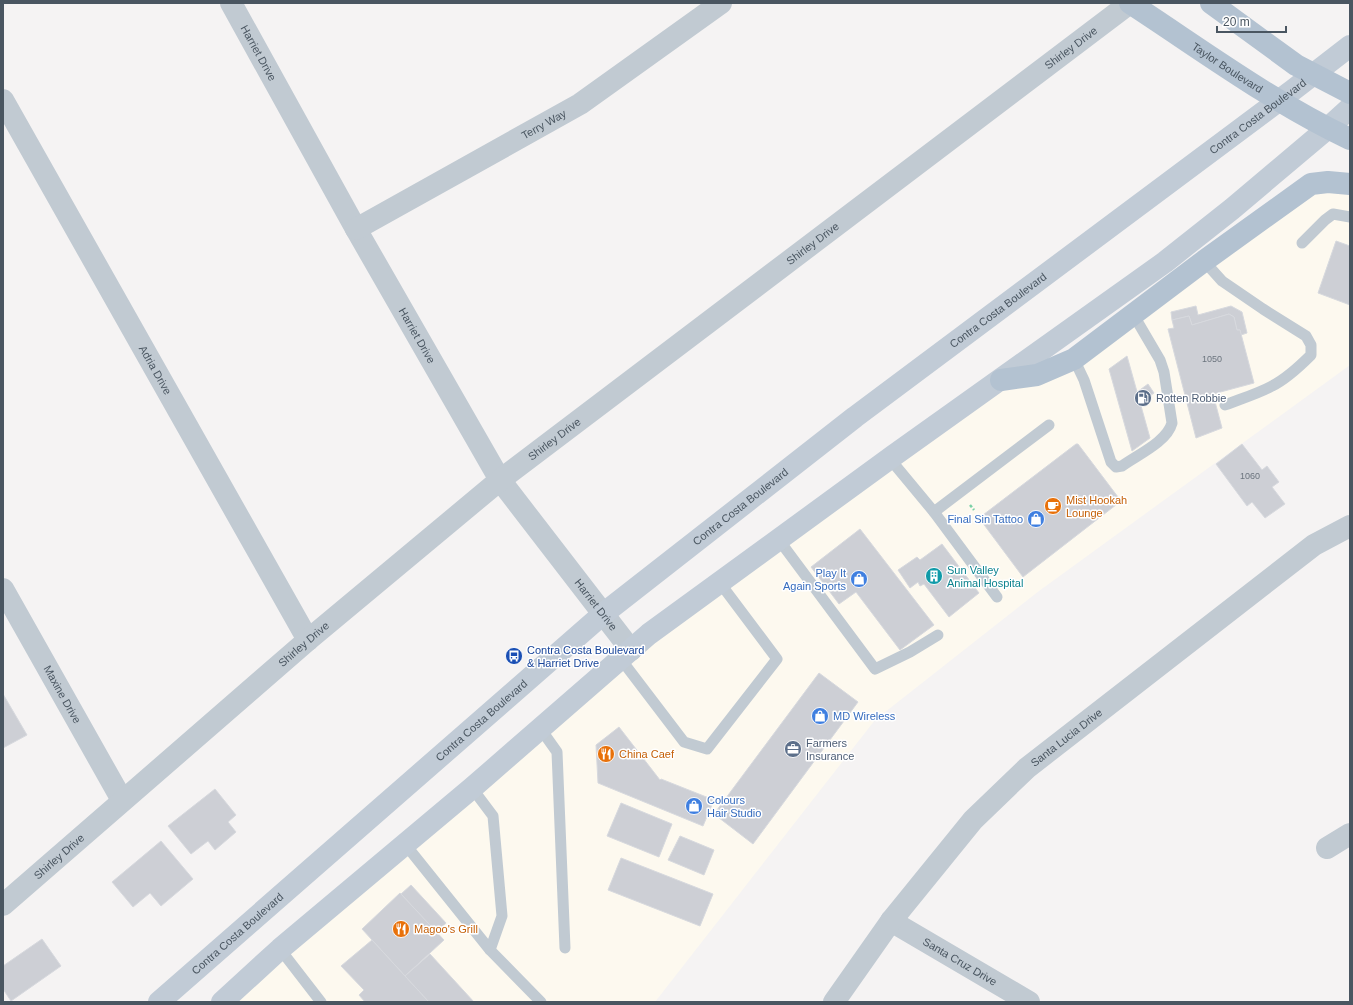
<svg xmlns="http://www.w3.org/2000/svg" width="1353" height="1005" viewBox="0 0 1353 1005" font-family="Helvetica,sans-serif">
	<rect width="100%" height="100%" fill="#f5f3f3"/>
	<path fill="#fdf9ef" d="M1311,184h39v181l-311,226 -164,129 -220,282h-12l-5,-1 -2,1h-414l398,-344 381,-278 36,-5z"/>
	<g fill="#cdcfd5" stroke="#d7d9de">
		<path d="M1336,241l14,5v59l-32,-12z"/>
		<path d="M1196,306l2,9 33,-9 11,6 5,21 -6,2 -1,-5h-3l-3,-13 -5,-3 -37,11 -3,-9 -17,4 -1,-8z"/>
		<path d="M1229,314l5,3 3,13h3l14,53 -41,11 9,34 -26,10 -28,-109 6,-1 -2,-8 17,-4 3,9z"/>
		<path d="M1127,356l23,82 -18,13 -23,-82z"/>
		<path d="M1148,384l6,9 -14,10 -3,-11z"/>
		<path d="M1076,444h2l43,57 -98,76 -44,-59z"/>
		<path d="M1242,444l20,26 5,-4 12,16 -7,5 13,17 -20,14 -13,-16 -5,4 -31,-42z"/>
		<path d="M860,529l74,96 -34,25 -44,-58 -17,12 -28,-37z"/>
		<path d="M942,544l37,49 -30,24 -25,-33 -4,2 -2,-4 -8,6 -12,-18 19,-13 3,3z"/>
		<path d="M819,673l39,29 -105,142 -39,-30z"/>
		<path d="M3,694l24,41 -24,13z"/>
		<path d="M619,727l41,53 1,-1 53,21 -11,26 -105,-43 -2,-38z"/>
		<path d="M215,789l21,26 -8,7 8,10 -21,18 -7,-9 -17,13 -23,-28z"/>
		<path d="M621,803l51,21 -13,33 -52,-21z"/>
		<path d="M680,836l34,14 -10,25 -36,-15z"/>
		<path d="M161,841l32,38 -32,27 -11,-13 -17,14 -21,-25z"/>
		<path d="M621,858l92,36 -13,32 -92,-36z"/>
		<path d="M411,885l35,38 -9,10 -36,-39z"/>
		<path d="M400,893l44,47 -39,36 -43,-47z"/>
		<path d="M42,939l19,27 -50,35 -8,-12v-23z"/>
		<path d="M372,940l33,36 24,26h-64l-6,-7 5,-5 -23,-24z"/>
		<path d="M430,954l44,48h-45l-24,-26z"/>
	</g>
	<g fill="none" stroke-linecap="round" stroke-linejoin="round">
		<path stroke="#7ad0a6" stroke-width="2.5" stroke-dasharray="3 2" stroke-linecap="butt" d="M970,505l4,5"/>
		<g stroke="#c1cad2" stroke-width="11">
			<path d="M1302,243l23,-23 8,-6 17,3"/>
			<path d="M1204,261l18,20 41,28 43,27 5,9v10c-12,12 -25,24 -39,31 -15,8 -32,13 -47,19"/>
			<path d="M1074,359l10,21 27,82 5,5 6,-1c15,-11 45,-24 50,-43l-8,-51 -4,-12 -27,-46"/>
			<path d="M890,459l44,53 63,85"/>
			<path d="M934,512l115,-87"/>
			<path d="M779,540l96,129 35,-17 28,-17"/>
			<path d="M620,658l64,84 23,7 70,-90 -57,-76"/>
			<path d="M540,728l17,24 8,196"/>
			<path d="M472,788l21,28 9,100 -12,34"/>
			<path d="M405,844l85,106 51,52"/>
			<path d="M280,949l41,53"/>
		</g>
		<g stroke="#c1cad2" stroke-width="22">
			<path id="s1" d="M231,3l125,226 144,251 131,170"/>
			<path id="s2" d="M3,100l305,540"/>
			<path id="s3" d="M356,229l224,-125 141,-101"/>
			<path id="s4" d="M3,589l119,211"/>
			<path d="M1327,848l23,-14"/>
			<path id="s5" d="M3,905l305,-265 192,-160 630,-477"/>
			<path id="s6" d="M891,921l138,81"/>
			<path id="s7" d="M834,1002l57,-81 82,-101 54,-52 287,-223 36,-19"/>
		</g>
		<g stroke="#c1cbd6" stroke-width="22">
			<path id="s8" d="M159,1002l444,-388 252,-197 438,-327 57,-44"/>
			<path d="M222,1002l58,-53 192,-161 177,-154 244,-178 272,-194 67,-53 96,-81 22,-20"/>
		</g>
		<g stroke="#b3c2d1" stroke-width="22">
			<path id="s9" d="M1130,3c72,47 142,99 220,136"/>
			<path d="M1211,3l85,62 54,28"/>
			<path d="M1001,380l36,-5 37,-16 130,-98 107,-77 17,-2 22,2"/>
		</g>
	</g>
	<defs>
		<g id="fuel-disc" transform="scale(0.9)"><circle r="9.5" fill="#5c6f8a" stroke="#fff"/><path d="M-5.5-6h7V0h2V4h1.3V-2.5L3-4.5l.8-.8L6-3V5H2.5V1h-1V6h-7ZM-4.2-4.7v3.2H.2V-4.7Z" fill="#fff"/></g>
		<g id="cafe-disc" transform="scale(0.9)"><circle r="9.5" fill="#e8710a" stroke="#fff"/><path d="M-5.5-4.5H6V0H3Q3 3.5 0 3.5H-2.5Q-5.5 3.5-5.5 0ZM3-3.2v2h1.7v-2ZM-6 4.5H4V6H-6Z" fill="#fff"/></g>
		<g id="shop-disc" transform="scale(0.9)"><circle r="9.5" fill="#3f7fe0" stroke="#fff"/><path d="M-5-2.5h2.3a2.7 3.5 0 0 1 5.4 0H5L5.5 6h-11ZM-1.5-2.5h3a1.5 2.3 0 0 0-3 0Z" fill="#fff"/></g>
		<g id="building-disc" transform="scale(0.9)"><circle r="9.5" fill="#0f9aa8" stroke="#fff"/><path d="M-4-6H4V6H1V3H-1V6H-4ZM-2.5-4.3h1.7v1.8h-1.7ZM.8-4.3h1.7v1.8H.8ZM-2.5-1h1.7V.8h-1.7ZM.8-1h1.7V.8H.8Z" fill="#fff"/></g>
		<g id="bus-disc" transform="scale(0.9)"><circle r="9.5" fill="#1a4fb4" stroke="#fff"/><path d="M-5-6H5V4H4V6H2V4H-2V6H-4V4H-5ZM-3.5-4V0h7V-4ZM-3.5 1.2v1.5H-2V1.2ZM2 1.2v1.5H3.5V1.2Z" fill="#fff"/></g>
		<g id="office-disc" transform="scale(0.9)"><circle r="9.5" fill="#5c6f8a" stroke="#fff"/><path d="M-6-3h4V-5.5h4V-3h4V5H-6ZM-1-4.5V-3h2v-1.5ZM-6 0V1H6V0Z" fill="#fff"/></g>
		<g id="restaurant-disc" transform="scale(0.9)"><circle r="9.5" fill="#e8710a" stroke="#fff"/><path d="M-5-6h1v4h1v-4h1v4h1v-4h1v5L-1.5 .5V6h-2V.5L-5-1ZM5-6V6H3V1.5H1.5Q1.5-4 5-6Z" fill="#fff"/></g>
	</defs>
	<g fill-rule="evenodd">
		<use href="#fuel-disc" x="1143" y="398"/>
		<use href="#cafe-disc" x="1053" y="506"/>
		<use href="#shop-disc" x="1036" y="519"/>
		<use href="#building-disc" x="934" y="576"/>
		<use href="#shop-disc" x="859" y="579"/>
		<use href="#bus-disc" x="514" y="656"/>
		<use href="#shop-disc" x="820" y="716"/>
		<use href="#office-disc" x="793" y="749"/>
		<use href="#restaurant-disc" x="606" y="754"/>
		<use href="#shop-disc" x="694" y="806"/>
		<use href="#restaurant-disc" x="401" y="929"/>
	</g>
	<g text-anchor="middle" stroke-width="3" stroke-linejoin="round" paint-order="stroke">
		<g font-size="9" fill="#6b747e">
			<text x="1212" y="362">1050</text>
			<text x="1250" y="479">1060</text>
		</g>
		<g font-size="11" fill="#4a5661" stroke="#fff">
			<text dy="4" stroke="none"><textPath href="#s5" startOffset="1370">Shirley Drive</textPath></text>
			<text dy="4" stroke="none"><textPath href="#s1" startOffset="57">Harriet Drive</textPath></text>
			<text dy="4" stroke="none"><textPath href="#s9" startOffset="117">Taylor Boulevard</textPath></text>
			<text dy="4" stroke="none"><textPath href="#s8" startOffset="1412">Contra Costa Boulevard</textPath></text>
			<text dy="4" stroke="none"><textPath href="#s3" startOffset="215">Terry Way</textPath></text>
			<text dy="4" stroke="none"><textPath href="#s5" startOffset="1046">Shirley Drive</textPath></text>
			<text dy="4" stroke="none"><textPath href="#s8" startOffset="1088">Contra Costa Boulevard</textPath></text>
			<text dy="4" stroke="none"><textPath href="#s1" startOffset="381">Harriet Drive</textPath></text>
			<text dy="4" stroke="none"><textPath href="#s2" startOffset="310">Adria Drive</textPath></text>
			<text dy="4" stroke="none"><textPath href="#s5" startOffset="722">Shirley Drive</textPath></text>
			<text dy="4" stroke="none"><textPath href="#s8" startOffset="764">Contra Costa Boulevard</textPath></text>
			<text dy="4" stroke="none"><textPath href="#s1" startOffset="705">Harriet Drive</textPath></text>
			<text dy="4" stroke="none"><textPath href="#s5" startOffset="398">Shirley Drive</textPath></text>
			<text dy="4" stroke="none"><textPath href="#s4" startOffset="121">Maxine Drive</textPath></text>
			<text dy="4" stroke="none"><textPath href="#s8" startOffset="428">Contra Costa Boulevard</textPath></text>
			<text dy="4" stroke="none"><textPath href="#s7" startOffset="354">Santa Lucia Drive</textPath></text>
			<text dy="4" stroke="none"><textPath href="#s5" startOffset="74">Shirley Drive</textPath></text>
			<text dy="4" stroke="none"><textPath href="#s8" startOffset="104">Contra Costa Boulevard</textPath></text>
			<text dy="4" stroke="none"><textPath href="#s6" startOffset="80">Santa Cruz Drive</textPath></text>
		</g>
		<g font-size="11" fill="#4e5e75" stroke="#fff" text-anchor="start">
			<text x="1156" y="402">Rotten Robbie</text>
			<text x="806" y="747">Farmers<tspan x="806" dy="13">Insurance</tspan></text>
		</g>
		<g font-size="11" fill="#c56008" stroke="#fff" text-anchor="start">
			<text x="1066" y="504">Mist Hookah<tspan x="1066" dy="13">Lounge</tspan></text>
			<text x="619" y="758">China Caef</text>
			<text x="414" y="933">Magoo's Grill</text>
		</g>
		<g font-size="11" fill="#366cbe" stroke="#fff" text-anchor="end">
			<text x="1023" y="523">Final Sin Tattoo</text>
			<text x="846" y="577">Play It<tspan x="846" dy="13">Again Sports</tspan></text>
			<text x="833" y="720" text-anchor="start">MD Wireless</text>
			<text x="707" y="804" text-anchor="start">Colours<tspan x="707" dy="13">Hair Studio</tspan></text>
		</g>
		<g font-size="11" fill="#0d838f" stroke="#fff" text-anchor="start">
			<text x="947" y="574">Sun Valley<tspan x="947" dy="13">Animal Hospital</tspan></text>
		</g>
		<g font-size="11" fill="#164399" stroke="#fff" text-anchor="start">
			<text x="527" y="654">Contra Costa Boulevard<tspan x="527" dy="13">&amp; Harriet Drive</tspan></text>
		</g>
	</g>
	<rect width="1353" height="1005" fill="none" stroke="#4a5661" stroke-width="8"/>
	<path d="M1217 26v6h69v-6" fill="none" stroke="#4a5661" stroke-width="2"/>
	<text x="1223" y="26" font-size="12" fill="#4a5661" stroke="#ffffff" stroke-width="3" paint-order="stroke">20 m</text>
</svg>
